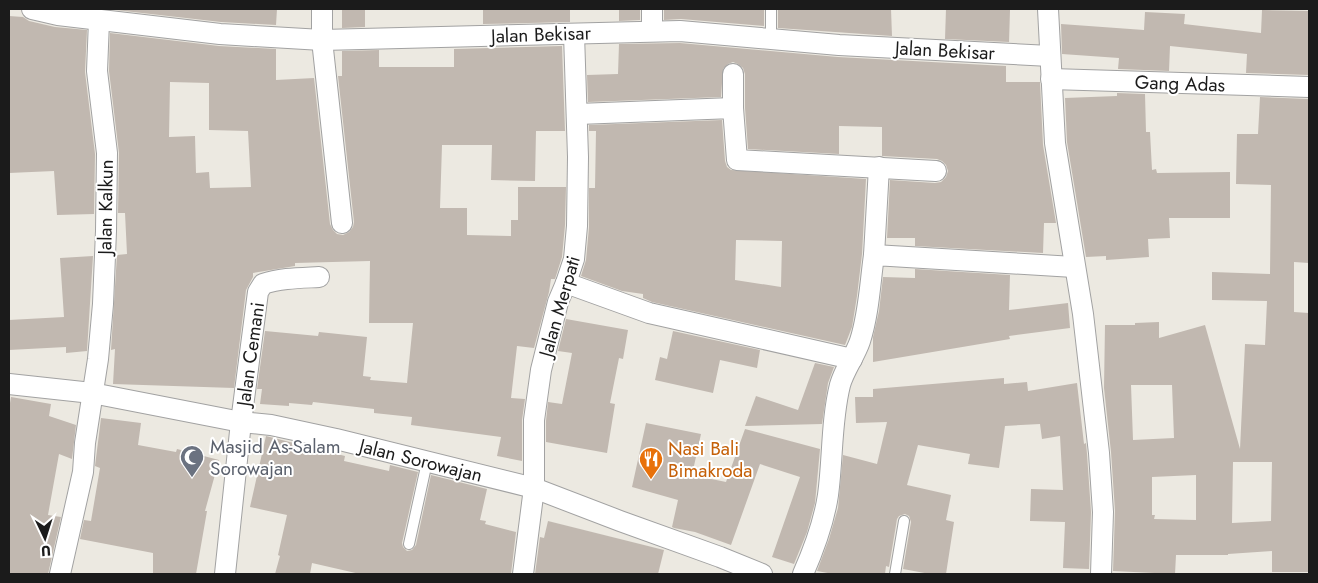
<svg xmlns="http://www.w3.org/2000/svg" width="1318" height="583" viewBox="0 0 1318 583" font-family="Jost,sans-serif">
	<rect width="100%" height="100%" fill="#ece9e1"/>
	<g fill="#c1b8b0" fill-rule="evenodd">
		<path d="M107,9h170l-1,16 -55,-3z"/>
		<path d="M342,9h23v18l-23,1z"/>
		<path d="M483,9h87v13l-87,2z"/>
		<path d="M619,9h21v11l-21,1z"/>
		<path d="M664,9h100v17l-83,-7 -17,1z"/>
		<path d="M778,9h113l1,27 -114,-8z"/>
		<path d="M946,9l64,1 -1,32 -64,-3z"/>
		<path d="M1262,10l47,1v64l-63,-2 1,-19 -77,-8 -1,25 -51,-2 1,-11 -57,-4 -1,-30 83,6 1,-18 40,2 -1,10 77,9z"/>
		<path d="M9,16l14,1 6,4 26,6 32,3 -2,42 10,82 -1,60 -37,1 -3,-44 -45,2z"/>
		<path d="M110,33l109,13 57,3v31l38,-2 16,146 3,6 4,4 6,1 6,-3 4,-5 1,-5 -16,-146h4v-25l37,-1v17h75v-18l108,-3 3,85h-29l-1,50 -44,-1 1,-35h-50l-2,63h27v27l44,1v-16h7v-33h48l-1,38 -3,32 -7,22h-4l-2,13 -15,56 -17,-2 -6,52 14,1 -3,21v41l-25,-5 4,-19 -90,-12 1,-8 -38,-4v-4l-61,-7 -1,3 -23,-2v3l-29,-2 2,-15h-5l8,-58 53,5 1,-4 48,5 -4,39 8,1 -1,3 37,3 6,-60h-44l1,-62 -75,2v3l-42,7v4l-7,13 -12,98 -121,-4 2,-35 -4,1 6,-95 10,-1 -2,-41h-7l1,-60 -10,-82zM170,82l39,1v47l39,1 3,56 -41,1 -1,-16 -13,1 -1,-37 -26,1z"/>
		<path d="M680,43l158,14 168,9v16h34l3,63 13,78h-12l-1,30 -128,-7v-8h-28l3,-58 45,3 6,-1 5,-5 2,-6 -2,-6 -4,-4 -5,-2 -55,-3v-29l-43,-1v28l-91,-5 -3,-41v-34l-2,-6 -5,-4 -5,-2 -5,2 -5,5 -2,28 -133,5 -1,-27 31,-1 1,-30z"/>
		<path d="M1117,93l28,1 1,38h4l2,38 4,-1 1,4 73,-1v46h-61l1,20 -22,1 1,18 -43,3v-4l-20,1 -19,-115 -2,-44 52,-2z"/>
		<path d="M1260,97l49,2v164l-15,-1v50l15,1v259h-37v-21l-44,3v1h-52l-1,19 -62,-3 2,-60 -4,-59 -7,-64 1,-63h30v-2l24,-1v16l46,-13 35,124 5,-105 20,1 2,-44 -55,-1v-28l58,2 1,-89 -35,-1 1,-50h21zM1131,385h41l2,53 -41,2zM1233,462h39l-1,59 -39,2zM1196,475v45l-42,-1 1,-4h-3v-38z"/>
		<path d="M722,120l3,41 2,6 4,3 135,9 -4,75 -5,42 -5,31 -7,18 -193,-43 -9,-4v-4l-21,-3 -41,-15 5,-16 3,-33v-39h6l1,-57h-7v-6zM736,240l46,1 -1,46 -46,-7z"/>
		<path d="M93,256l-6,95 -21,2v-6l-57,3v-30l55,-3 -4,-59z"/>
		<path d="M915,269l95,6 -1,35 59,-7 2,25 -61,8 1,3 -137,23v-25l6,-26 4,-34 32,1z"/>
		<path d="M566,319l62,11 -5,29 -4,-1 -9,45 5,1 -8,49 -61,-11v-21l2,-19 14,2 10,-51 -14,-2z"/>
		<path d="M673,331l87,19 -3,18 -37,-8 -7,33 -58,-13 5,-23 7,2z"/>
		<path d="M815,363l19,4 -6,16 -6,41 -77,2 11,-30 42,14z"/>
		<path d="M1004,378v6l23,-2 1,9 49,-8 7,61 2,-1 1,11 4,58 -2,57 -26,-1 2,-46 -35,-1 1,-32 32,1 -3,-54 -18,3 -2,-15 -35,2 -6,42 -31,-4 2,-10 -52,-9 -11,40 44,10 -5,25 8,2 -8,52h-16l-27,-5 8,-47 -2,-6 -4,-2 -6,2 -2,3 -8,48 -3,-1 -1,8h-52l-16,-3 12,-32 9,-31 5,-53 34,9 10,-42 -31,1 -1,-26h18v-8z"/>
		<path d="M11,397l40,7 -2,12 27,9 -4,34 -13,-5 -11,61 13,2 -13,57h-39v-165z"/>
		<path d="M101,418l40,5 -3,22 38,7 1,-3 42,11 -14,51h2l-11,63h-43v-21l-73,-14 4,-19 7,1 9,-53 -5,-2z"/>
		<path d="M646,423l55,11 -9,41 34,7 19,-53 75,20 -5,54 -8,29 -13,32 -22,-7 28,-80 -40,-13 -29,81 -36,-13 -21,-4 -2,-1 6,-27 -46,-13z"/>
		<path d="M266,436l79,20 -1,5 45,10 1,-6 28,7 -16,71 1,4 4,4 5,-1 4,-5 15,-70 56,14 -7,31 6,1 -1,3 31,8 -5,42h-151l-48,-11 -2,11h-35l5,-18 -2,-1 9,-40 -37,-8z"/>
		<path d="M548,521l116,29 -6,24h-123l5,-37 4,1z"/>
	</g>
	<g fill="none" stroke-linecap="round" stroke-linejoin="round">
		<g stroke="#a2a2a2" stroke-width="12">
			<g id="service">
				<path d="M771,9v30"/>
				<path d="M409,544l18,-82"/>
				<path d="M895,574l9,-53"/>
			</g>
		</g>
		<g stroke="#a2a2a2" stroke-width="22">
			<g id="minor">
				<path d="M32,9l26,6 162,19 102,6 358,-9 159,14 211,11"/>
				<path d="M322,9v31l20,183"/>
				<path d="M652,9v22"/>
				<path d="M1048,9l7,134 28,171 16,139 4,59 -2,62"/>
				<path d="M1051,79l258,8"/>
				<path d="M733,108v-34"/>
				<path d="M578,114l155,-6 4,52 199,11"/>
				<path d="M874,255l5,-88"/>
				<path d="M566,283l83,30 203,46"/>
				<path d="M9,384l83,9 149,29 30,3 65,14 198,49 86,33 100,36 42,17"/>
				<path d="M60,574l23,-102 2,-29 13,-84 5,-55 3,-73 1,-78 -10,-82 2,-50"/>
				<path d="M225,574l16,-152 17,-130 5,-8c18,-6 37,-6 56,-7"/>
				<path d="M523,574l11,-86v-68l7,-50 17,-68 8,-19 8,-24 3,-33 1,-69 -4,-123"/>
				<path d="M803,574c11,-25 21,-52 25,-79 5,-36 3,-74 12,-110 4,-15 15,-29 20,-44 9,-28 10,-58 14,-86l200,12"/>
			</g>
		</g>
		<use href="#service" stroke="#fff" stroke-width="10"/>
		<use href="#minor" stroke="#fff" stroke-width="20"/>
	</g>
	<defs>
		<g id="mosque-pin" transform="scale(1.25)"><path d="M0 17L-7.5 6A9.5 9.5 0 1 1 7.5 6Z" fill="#6b7280" stroke="#fff"/><path d="M3.5-4.9A6 6 0 1 0 3.5 4.9A5 5 0 1 1 3.5-4.9Z" fill="#fff"/></g>
		<g id="restaurant-pin" transform="scale(1.25)"><path d="M0 17L-7.5 6A9.5 9.5 0 1 1 7.5 6Z" fill="#e8710a" stroke="#fff"/><path d="M-5-6h1v4h1v-4h1v4h1v-4h1v5L-1.5 .5V6h-2V.5L-5-1ZM5-6V6H3V1.5H1.5Q1.5-4 5-6Z" fill="#fff"/></g>
	</defs>
	<g fill-rule="evenodd">
		<use href="#mosque-pin" x="192" y="457"/>
		<use href="#restaurant-pin" x="651" y="459"/>
	</g>
	<g text-anchor="middle" stroke-width="4" stroke-linejoin="round" paint-order="stroke">
		<g font-size="19" fill="#1b1b1b" stroke="#fff">
			<text transform="translate(541 34) rotate(-2)" y="7">Jalan Bekisar</text>
			<text transform="translate(945 50) rotate(3)" y="7">Jalan Bekisar</text>
			<text transform="translate(1180 83) rotate(2)" y="7">Gang Adas</text>
			<text transform="translate(105 207) rotate(-89)" y="7">Jalan Kalkun</text>
			<text transform="translate(559 306) rotate(-74)" y="7">Jalan Merpati</text>
			<text transform="translate(250 354) rotate(-82)" y="7">Jalan Cemani</text>
			<text transform="translate(421 460) rotate(14)" y="7">Jalan Sorowajan</text>
		</g>
		<g font-size="19" fill="#5b616d" stroke="#fff" text-anchor="start">
			<text x="210" y="453">Masjid As-Salam<tspan x="210" dy="22">Sorowajan</tspan></text>
		</g>
		<g font-size="19" fill="#c56008" stroke="#fff" text-anchor="start">
			<text x="668" y="455">Nasi Bali<tspan x="668" dy="22">Bimakroda</tspan></text>
		</g>
	</g>
	<rect width="1318" height="583" fill="none" stroke="#1b1b1b" stroke-width="20"/>
	<g transform="translate(45 538) rotate(176)" stroke="#ffffff" stroke-width="4" paint-order="stroke">
	<path d="M0-4L9 19L0 12L-9 19Z" fill="#1b1b1b"/>
	<text y="-8" font-size="14" font-weight="bold" text-anchor="middle" fill="#1b1b1b">U</text>
	</g>
</svg>
